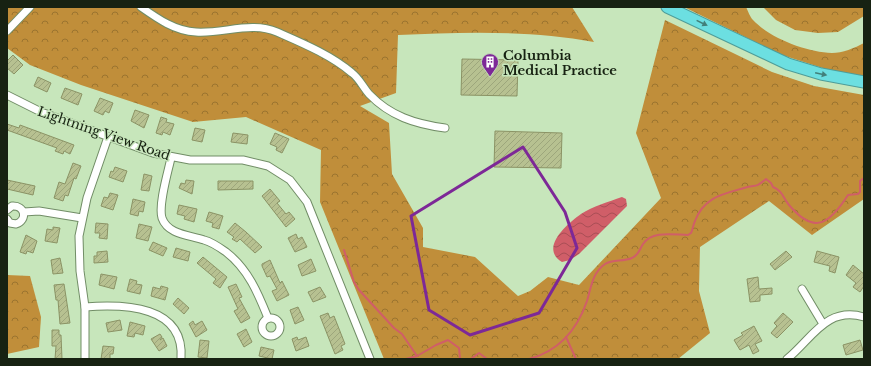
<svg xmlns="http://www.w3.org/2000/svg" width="871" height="366" viewBox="0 0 871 366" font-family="'Libre Baskerville',serif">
	<defs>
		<pattern id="forest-crowns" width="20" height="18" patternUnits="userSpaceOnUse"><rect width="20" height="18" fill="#c08e3a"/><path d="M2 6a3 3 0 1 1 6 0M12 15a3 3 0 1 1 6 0" fill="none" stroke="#9b742f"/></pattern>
		<pattern id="water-waves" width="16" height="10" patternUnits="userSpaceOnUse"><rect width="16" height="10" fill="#d05e68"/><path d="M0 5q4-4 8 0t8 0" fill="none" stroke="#a84d54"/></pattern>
		<pattern id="building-hatch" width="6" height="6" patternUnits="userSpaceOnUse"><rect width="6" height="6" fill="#b7c191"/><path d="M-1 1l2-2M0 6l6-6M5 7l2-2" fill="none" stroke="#9da67c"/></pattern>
	</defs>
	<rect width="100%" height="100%" fill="#c7e6bb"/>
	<g fill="url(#forest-crowns)">
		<path d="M7,7h565l22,35c-64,-12 -131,-10 -196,-7l-2,58 -36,13 29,17 3,51 31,54v19l52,10 43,39 12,-5 18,-14 31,8 82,-87 -25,-65 29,-113 107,52 42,14 50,9v104l-52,36 -43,-34 -69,46 -1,44 11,42 -32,26h-294l-64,-157 1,-52 -75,-33 -53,5 -112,-37 -51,-20 -23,-17z"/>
		<path d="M684,7h62c2,4 4,10 7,13 18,19 54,32 79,33 10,0 23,-5 32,-10v33l-35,-6 -47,-15z"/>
		<path d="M763,7h101v9l-26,16 -20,1 -23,-3 -19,-10z"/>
		<path d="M7,275l23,1 11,41 -2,30 -32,7z"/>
	</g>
	<path fill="url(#water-waves)" d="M622,197l4,2 1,7 -48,48 -9,6 -8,2c-23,-14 5,-38 19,-48 12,-8 27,-12 41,-17z"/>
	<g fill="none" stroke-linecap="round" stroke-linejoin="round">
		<g stroke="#d05e68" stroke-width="2">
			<path d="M344,250l10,32 5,8 35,38 8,6 15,22"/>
			<path d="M566,337l10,22"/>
			<path d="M406,359l11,-3 19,-11 12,-5 11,8 1,11"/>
			<path d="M471,359l8,-6 8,6"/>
			<path d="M529,359c30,-8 48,-29 58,-58 4,-13 5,-28 18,-37 8,-5 18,-2 27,-6 7,-3 7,-8 11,-14 9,-14 32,-9 45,-9l3,-2c2,-4 2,-8 4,-12 9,-24 28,-27 49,-33 13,-4 10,1 22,-9l5,4 2,4c10,4 10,11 16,18 26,31 41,18 59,-10l10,-1 2,-2v-11l4,-3"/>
		</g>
	</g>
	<g fill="url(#building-hatch)" stroke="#8b9365">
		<path d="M13,55l10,10 -9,9 -7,-6v-7z"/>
		<path d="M462,59l56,1 -1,36 -56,-1z"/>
		<path d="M38,77l13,6 -4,9 -13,-6z"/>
		<path d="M65,88l17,6 -4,11 -17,-7z"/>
		<path d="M100,98l13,5 -4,10 -4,-2 -2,4 -9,-4z"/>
		<path d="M135,110l14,5 -5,13 -13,-7z"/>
		<path d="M161,117l6,2 -1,3 8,2 -4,11 -7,-3 -1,3 -6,-2z"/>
		<path d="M7,124l12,4 1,-3 54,20 -4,9 -6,-3 -1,3 -8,-3 2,-3 -50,-18z"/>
		<path d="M195,128l10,2 -3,12 -10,-2z"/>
		<path d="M495,131l67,2 -1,35 -67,-1z"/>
		<path d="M233,133l15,2 -1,9 -16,-2z"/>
		<path d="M275,133l14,6 -7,14 -6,-3 1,-3 -7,-3z"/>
		<path d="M73,163l8,3 -5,13 -2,-1 -6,18 -3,-1 -2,6 -9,-3 5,-16 6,2z"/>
		<path d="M115,167l12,4 -4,11 -14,-5 2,-6 2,1z"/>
		<path d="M144,174l8,2 -3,15 -8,-1z"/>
		<path d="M7,180l28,6 -2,9 -26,-6z"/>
		<path d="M186,180l8,1 -2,13 -13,-6 2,-5 4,1z"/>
		<path d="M218,181h35v8l-35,1z"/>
		<path d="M270,189l10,12 -3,2 9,11 3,-2 6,7 -9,8 -24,-31z"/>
		<path d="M110,193l8,2 -5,15 -12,-4 3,-9 4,1z"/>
		<path d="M133,199l12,3 -2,10 -4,-1 -1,5 -8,-2z"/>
		<path d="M179,205l18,4 -3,13 -10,-3 1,-3 -8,-2z"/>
		<path d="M209,212l14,4 -4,13 -7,-2 1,-4 -7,-2z"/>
		<path d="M96,223l12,1 -1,15 -8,-1 1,-5h-5z"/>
		<path d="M235,223l11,9 16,15 -7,6 -15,-14 -3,3 -5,-3 2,-2 -7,-5z"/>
		<path d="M139,224l13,3 -4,14 -12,-3z"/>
		<path d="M53,227l7,1 -3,15 -12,-2 2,-12 6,1z"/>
		<path d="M296,234l2,5 4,-2 5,10 -12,5 -7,-14z"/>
		<path d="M26,235l11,6 -4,12 -6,-2 -1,3 -6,-2z"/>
		<path d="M153,242l14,6 -4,8 -14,-6z"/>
		<path d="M176,248l14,4 -2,9 -15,-4z"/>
		<path d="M107,251l1,11 -14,1v-7h3v-4z"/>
		<path d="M786,251l6,6 -17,13 -5,-6z"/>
		<path d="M817,251l22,6 -4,16 -6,-2 1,-5 -16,-4z"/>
		<path d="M203,257l24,20 -7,11 -7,-5 3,-4 -19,-16z"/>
		<path d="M60,258l3,15 -10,1 -2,-14z"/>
		<path d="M311,259l5,12 -14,5 -4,-11z"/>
		<path d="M270,260l10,23 2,-2 7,14 -12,6 -5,-10 5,-2 -7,-13 -3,1 -5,-11v-2z"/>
		<path d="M853,265l11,9v12l-4,6 -7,-5 3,-4 -10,-8z"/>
		<path d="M101,274l16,3 -3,12 -15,-4z"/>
		<path d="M758,277l1,12 13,-1v6l-12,1v6l-10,1 -3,-23z"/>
		<path d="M130,279l7,2 -1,3 6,1 -2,9 -13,-3z"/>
		<path d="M64,284l6,39 -10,1 -2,-24h-2l-2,-15z"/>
		<path d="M236,284l6,13 -3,1 11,20 -9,5 -7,-12 4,-2 -10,-22z"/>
		<path d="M161,286l7,2 -3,12 -14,-4 2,-9 7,2z"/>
		<path d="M320,287l6,10 -13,5 -5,-10z"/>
		<path d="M178,298l11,10 -5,6 -11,-10z"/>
		<path d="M298,307l6,13 -9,4 -5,-14z"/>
		<path d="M328,313l2,5 4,-2 11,28 -4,2 2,4 -8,4 -15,-38z"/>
		<path d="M783,313l10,9 -16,16 -6,-5 6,-7 -3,-3z"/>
		<path d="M120,320l2,10 -14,2 -2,-9z"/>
		<path d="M193,321l2,4 7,-4 5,9 -11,7 -7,-13z"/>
		<path d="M130,322l15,4 -2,9 -8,-2 -1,4 -7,-1z"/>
		<path d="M754,326l8,15 -7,3 4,7 -6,3 -4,-9 -9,5 -6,-10 9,-5 -2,-2z"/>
		<path d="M246,329l6,13 -8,5 -7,-13z"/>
		<path d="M52,330h7v5h2l1,24h-7l1,-13h-4z"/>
		<path d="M160,334l2,3 -2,3 3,-2 4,8 -8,5 -8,-12z"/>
		<path d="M297,337l1,3 8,-3 3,9 -13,5 -4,-12z"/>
		<path d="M200,340l9,1 -2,17 -9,-1z"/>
		<path d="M860,340l3,10 -17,5 -3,-10z"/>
		<path d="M103,346l11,1 -1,7h-3v5h-9z"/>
		<path d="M261,347l13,3 -2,9 -13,-3z"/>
	</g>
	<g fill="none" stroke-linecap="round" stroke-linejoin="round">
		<g stroke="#718d66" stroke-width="9">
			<g id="minor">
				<path d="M141,7c17,12 34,24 55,25 27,2 55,-11 81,0 25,11 54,23 75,41 7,5 11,14 17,21 21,22 46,30 76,34"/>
				<path d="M7,31l23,-24"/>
				<path d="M7,95l34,17 112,41 37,7h53l25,6 22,14 17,22 63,157"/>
				<path d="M171,158c-3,14 -13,47 -9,60 6,17 28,17 42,22 8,2 15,7 22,12 22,17 32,41 42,66"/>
				<path d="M7,210l5,-4c13,-1 16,14 4,18l-6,-1 -3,-4"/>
				<path d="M24,212l15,-1 43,7"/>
				<path d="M802,289l21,35"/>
				<path d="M85,307c39,-3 100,-2 96,52"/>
				<circle cx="271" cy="327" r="9"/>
				<path d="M85,359v-52l-5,-36 -1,-35 8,-38 21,-61"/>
				<path d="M787,359c25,-20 39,-53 77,-42"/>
			</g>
		</g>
		<g stroke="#4e9d99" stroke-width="13">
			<path id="highway" d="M667,7l121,57 33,10 43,8"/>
		</g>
		<use href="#minor" stroke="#fff" stroke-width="7"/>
		<use href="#highway" stroke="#6cdfe1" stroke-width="11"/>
	</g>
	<defs><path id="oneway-solid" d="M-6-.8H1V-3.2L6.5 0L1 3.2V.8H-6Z"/></defs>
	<g fill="#42807a">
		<use href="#oneway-solid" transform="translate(702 23) rotate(26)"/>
		<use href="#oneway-solid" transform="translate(821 74) rotate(12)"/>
	</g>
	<path fill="none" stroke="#7d2897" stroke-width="3" stroke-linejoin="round" d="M523,147l42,65 12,36 -38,65 -69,22 -41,-25 -18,-94z"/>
	<defs>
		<g id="building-pin" transform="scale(0.9)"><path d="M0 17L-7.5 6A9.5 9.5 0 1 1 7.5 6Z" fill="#7d2897" stroke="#c7e6bb"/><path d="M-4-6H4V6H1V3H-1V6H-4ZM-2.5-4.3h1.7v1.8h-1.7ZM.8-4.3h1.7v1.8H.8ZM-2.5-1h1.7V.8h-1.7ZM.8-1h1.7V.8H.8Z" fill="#fff"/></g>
	</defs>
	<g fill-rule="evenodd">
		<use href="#building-pin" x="490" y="62"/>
	</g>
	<g text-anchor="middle" stroke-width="3" stroke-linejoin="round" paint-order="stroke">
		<g font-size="13" font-weight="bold" fill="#172212" stroke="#c7e6bb" text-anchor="start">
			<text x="503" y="60">Columbia<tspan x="503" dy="15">Medical Practice</tspan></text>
		</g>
		<g font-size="13" fill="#172212" stroke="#c7e6bb">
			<text transform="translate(104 133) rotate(19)" y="5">Lightning View Road</text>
		</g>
	</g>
	<rect width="871" height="366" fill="none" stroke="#172212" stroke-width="16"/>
</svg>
